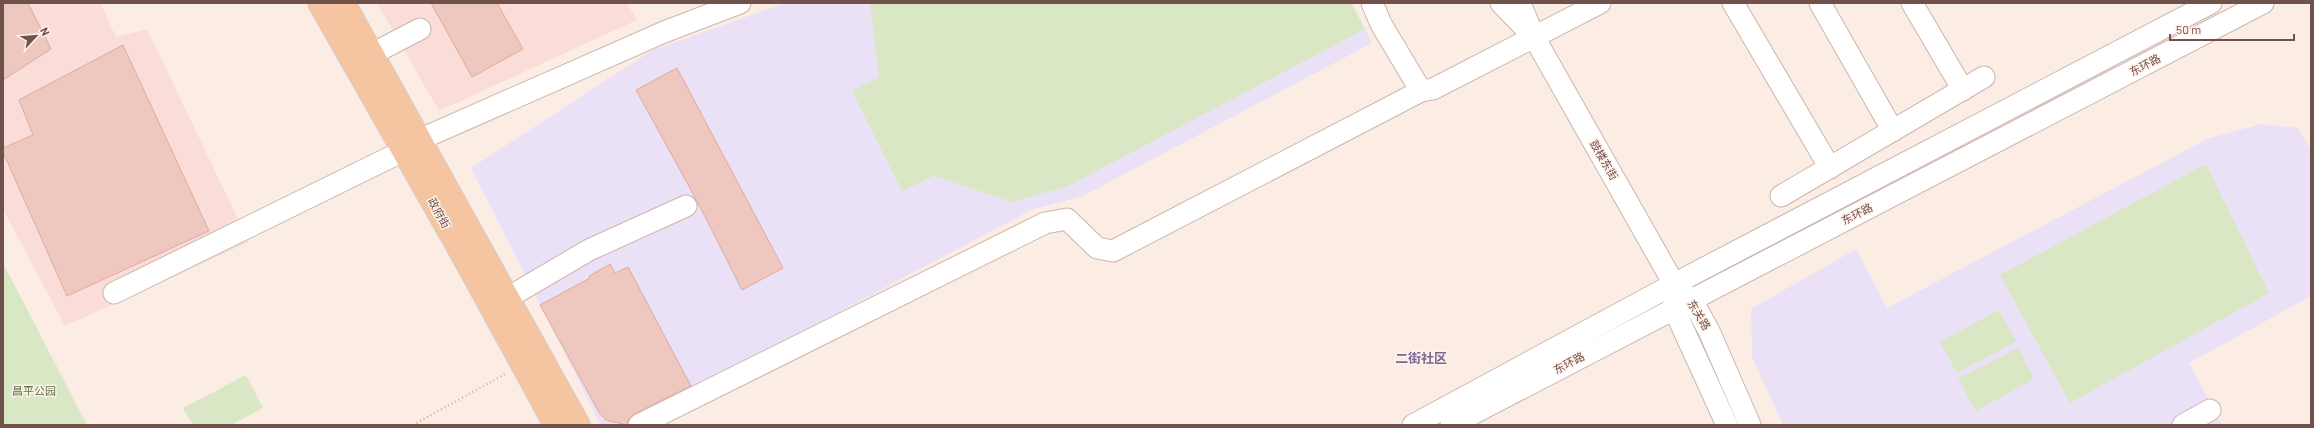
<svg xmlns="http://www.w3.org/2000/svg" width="2314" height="428" viewBox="0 0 2314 428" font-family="Barlow,'Noto Sans SC',sans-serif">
	<rect width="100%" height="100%" fill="#fbede4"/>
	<g fill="#fadcd9">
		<path d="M3,3h97l16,34 31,-8 102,213 -184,84 -62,-117z"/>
		<path d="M377,3h250l10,17 -198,91z"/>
	</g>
	<g fill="#eae1f7">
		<path d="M785,3h567l20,40 -289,153 -52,14 -405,215h-25l-130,-257 180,-117z"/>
		<path d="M2261,124l37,4 13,22v146l-122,67 33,62h-439l-31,-68 -1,-48 105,-60 31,59 320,-169z"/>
	</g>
	<g fill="#d9e7c4">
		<path d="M870,3h481l14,26 -297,157 -56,16 -78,-26 -32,15 -50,-100 27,-14z"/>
		<path d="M2206,164l63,129 -199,110 -70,-128z"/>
		<path d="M3,263l84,162h-84z"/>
		<path d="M1999,310l17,31 -59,32 -17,-31z"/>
		<path d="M2018,348l16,31 -58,32 -18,-32z"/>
		<path d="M246,375l17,33 -32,17h-38l-10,-17z"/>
	</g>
	<g fill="#eec7be" stroke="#e0aa9f">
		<path d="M3,3h25l23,46 -48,31z"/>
		<path d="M431,3h66l26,46 -51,28z"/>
		<path d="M123,45l86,186 -142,65 -64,-144v-4l30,-13 -14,-35z"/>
		<path d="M677,68l106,200 -41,22 -45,-89 -61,-111z"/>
		<path d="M610,264l5,9 13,-6 63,119 -57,28 -5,5 -2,6 -21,-5 -6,-6 -60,-109 50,-27 -1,-2z"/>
	</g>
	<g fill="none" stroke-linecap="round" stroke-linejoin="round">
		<g stroke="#cdb5ae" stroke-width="23">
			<g id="minor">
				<path d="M1372,3l9,21 40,67"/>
				<path d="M1501,3l27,28"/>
				<path d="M1520,3l14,34 140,247 18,16 17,31 41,94"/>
				<path d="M1733,3l97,165"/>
				<path d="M1820,3l73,128"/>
				<path d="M1912,3l51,87"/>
				<path d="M372,54l48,-25"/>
				<path d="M421,139l243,-107 76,-29"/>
				<path d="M1781,196l203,-119"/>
				<path d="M114,293l289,-142"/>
				<path d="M1674,295v14l53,116"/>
				<path d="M509,297l80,-47 97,-44"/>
				<path d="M639,425l406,-202 22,-4 30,29 16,3 308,-160 12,-2 167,-86"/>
				<path d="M1413,425l261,-141 537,-281"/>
				<path d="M1451,425l812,-422"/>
				<path d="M2183,425l27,-15"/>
			</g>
		</g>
		<g stroke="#d7cecd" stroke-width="24">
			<g id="major">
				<path d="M319,3l141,248 95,174"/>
				<path d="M344,3l235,422"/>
			</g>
		</g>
		<path stroke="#d3aaa1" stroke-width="2.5" stroke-dasharray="1 3" stroke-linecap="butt" d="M413,425l94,-52"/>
		<use href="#minor" stroke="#fff" stroke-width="21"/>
		<use href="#major" stroke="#f5c4a1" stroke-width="22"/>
	</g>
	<g text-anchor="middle" stroke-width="3" stroke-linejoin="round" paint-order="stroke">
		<g font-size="11" fill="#71514c" stroke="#fef2ea">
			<text transform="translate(2145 65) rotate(-28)" y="4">东环路</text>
			<text transform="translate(1604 160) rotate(60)" y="4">鼓楼东街</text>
			<text transform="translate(439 213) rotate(61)" y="4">政府街</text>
			<text transform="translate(1857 214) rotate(-27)" y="4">东环路</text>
			<text transform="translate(1699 315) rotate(59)" y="4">东关路</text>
			<text transform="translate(1569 363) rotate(-28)" y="4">东环路</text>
		</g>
		<g font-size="11" fill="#5e7744" stroke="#fef2ea">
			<text x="34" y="395">昌平公园</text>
		</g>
		<g font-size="13" font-weight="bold" fill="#7c6794" stroke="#fef2ea">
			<text x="1421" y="363">二街社区</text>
		</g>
	</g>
	<rect width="2314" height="428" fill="none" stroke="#71514c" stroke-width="8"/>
	<g transform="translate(36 36) rotate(64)" stroke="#fef2ea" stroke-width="3" paint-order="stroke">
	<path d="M0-3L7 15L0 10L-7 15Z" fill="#71514c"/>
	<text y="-6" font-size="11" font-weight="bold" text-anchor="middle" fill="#71514c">N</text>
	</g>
	<path d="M2170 34v6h124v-6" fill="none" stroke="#71514c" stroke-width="2"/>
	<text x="2176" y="34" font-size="12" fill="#71514c" stroke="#fef2ea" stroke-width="3" paint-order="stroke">50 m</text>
</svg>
